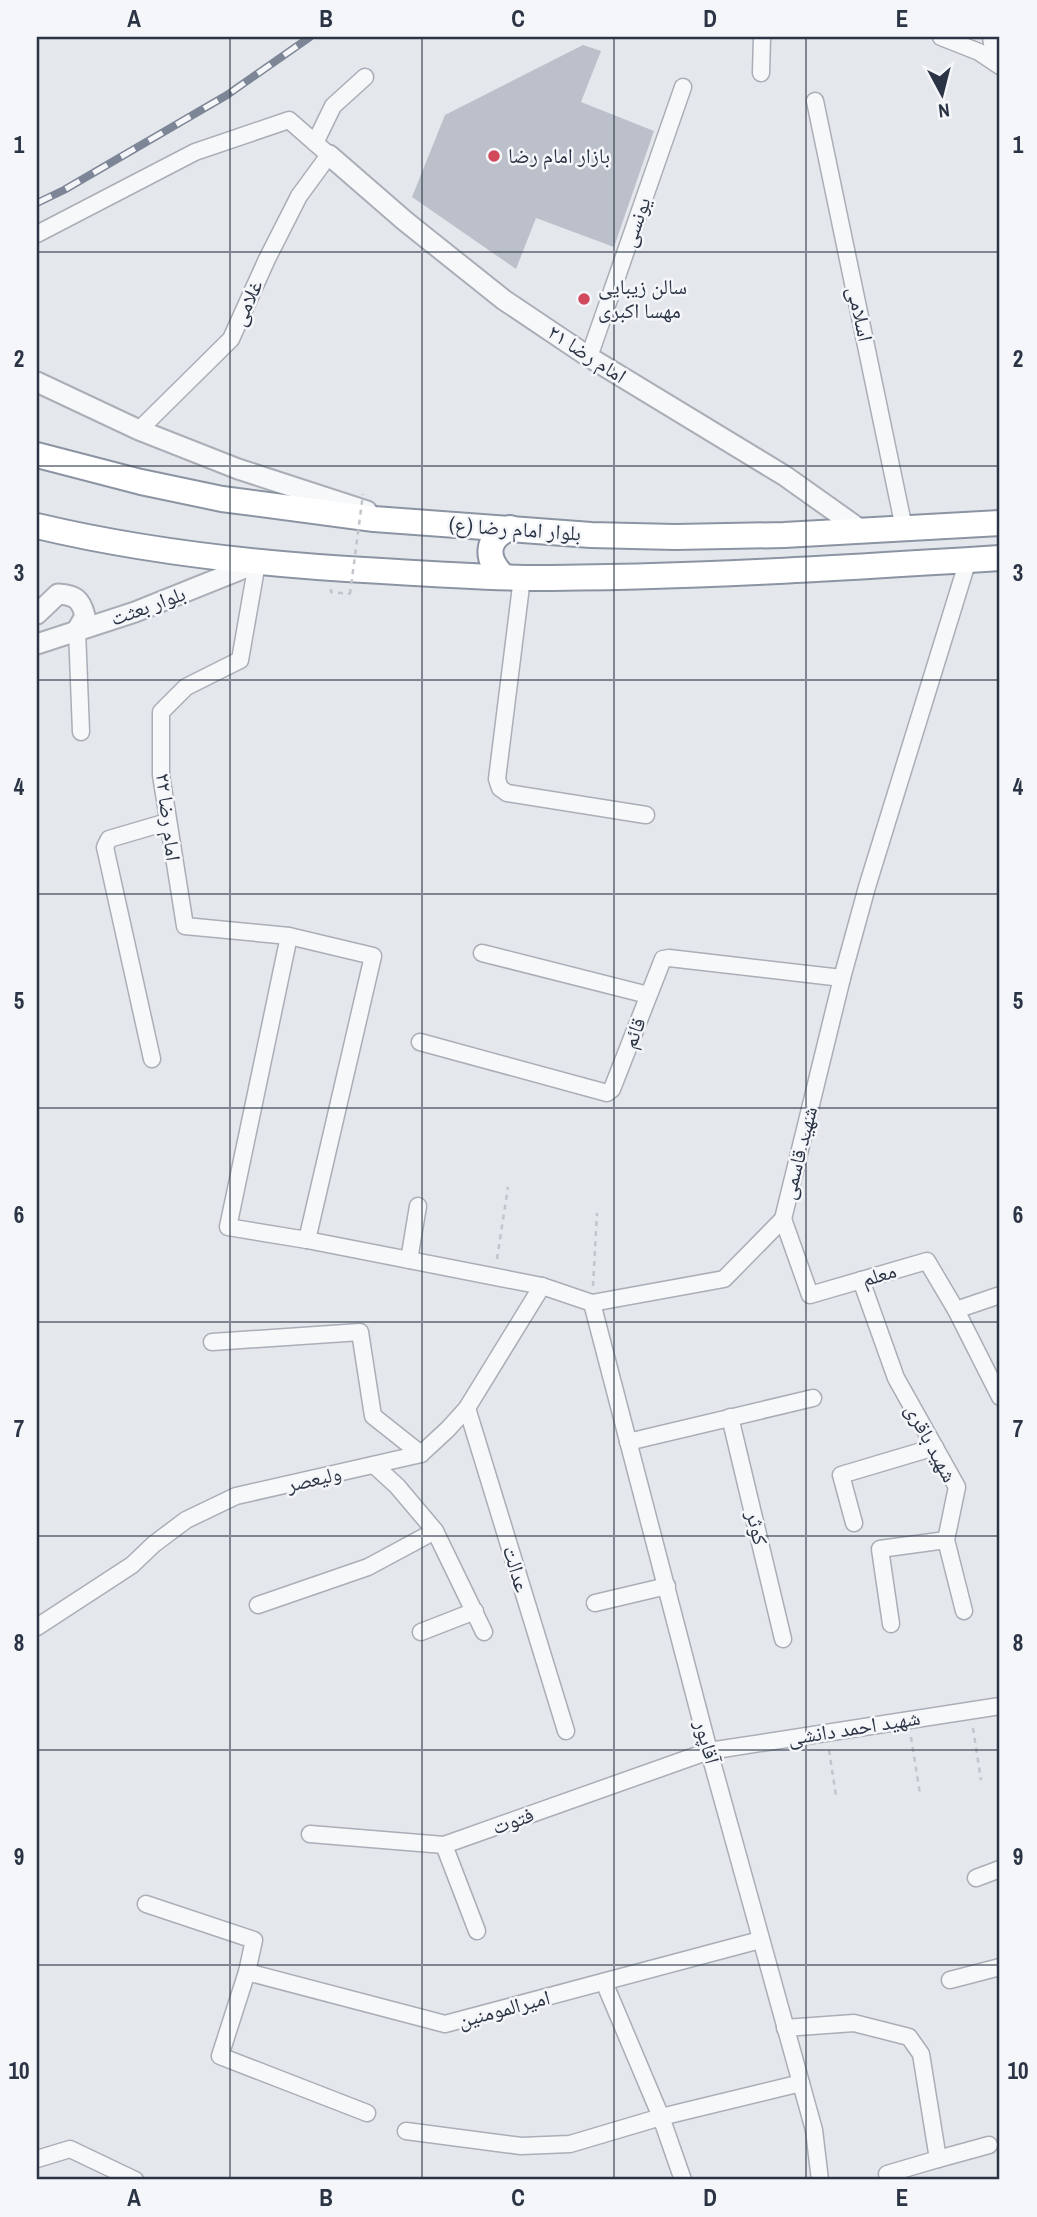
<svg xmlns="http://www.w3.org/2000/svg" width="1037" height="2217" viewBox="0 0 1037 2217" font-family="'Archivo Narrow','Noto Naskh Arabic',sans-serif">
	<rect width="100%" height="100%" fill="#e4e7ec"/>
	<path fill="#bbc0ca" d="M583,45l18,6 -20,51 73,29 -40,116 -78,-29 -20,51 -104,-72 33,-82z"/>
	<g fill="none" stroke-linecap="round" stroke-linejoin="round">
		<g stroke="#a9aeb7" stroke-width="19">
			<g id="minor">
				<path d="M941,37l38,15 21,14"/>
				<path d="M991,37l4,25"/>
				<path d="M761,73l1,-36"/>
				<path d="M815,101l89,427"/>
				<path d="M315,143l18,-37 32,-29"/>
				<path d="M37,234l158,-82 94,-32 40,35 -30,41 -32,63 -36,80 -92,91"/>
				<path d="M589,357l94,-270"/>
				<path d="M257,563l-17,97 -54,27 -25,25v63l24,151 104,10 84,20 -66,284"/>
				<path d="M522,578l-25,201 3,9 7,5 139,22"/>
				<path d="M77,630l4,102"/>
				<path d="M289,936l-61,291 79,13 235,46 50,17 132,-24 59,-60 59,-241 25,-91 101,-327"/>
				<path d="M482,953l166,42"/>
				<path d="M420,1042l187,51 5,-4 51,-130 6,-1 173,20"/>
				<path d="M152,1059l-47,-212 4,-8 58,-17"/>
				<path d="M783,1219l27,76 117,-34 29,49 44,-15"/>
				<path d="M409,1260l9,-54"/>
				<path d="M861,1280l35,98 61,109 -11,53 18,71"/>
				<path d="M592,1303l117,448 105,379 6,50"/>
				<path d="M956,1310l44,87"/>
				<path d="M212,1342l148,-10 13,84 48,38"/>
				<path d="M467,1408l99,323"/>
				<path d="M730,1417l53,222"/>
				<path d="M628,1442l185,-44"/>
				<path d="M374,1465l23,21 38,45 49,101"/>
				<path d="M854,1523l-13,-48 94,-28"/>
				<path d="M595,1603l72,-17"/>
				<path d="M258,1605l110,-38 67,-36"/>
				<path d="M891,1624l-11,-75 66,-9"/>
				<path d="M37,1627l95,-62 22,-21 32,-24 50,-24 185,-42 27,-25 19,-21 75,-122"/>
				<path d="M421,1632l54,-21"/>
				<path d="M310,1834l134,11 265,-94 291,-45"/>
				<path d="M444,1845l33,86"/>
				<path d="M976,1878l24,-9"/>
				<path d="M146,1904l108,36 -7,32 -27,84 147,57"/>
				<path d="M247,1972l198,52 315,-84"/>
				<path d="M950,1980l50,-13"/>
				<path d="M785,2028l69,-5 55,14 12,17 17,105 51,-14"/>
				<path d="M406,2131l115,15 49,-2 91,-27 -57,-135"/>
				<path d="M37,2159l33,-10 65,31"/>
				<path d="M887,2174l51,-15"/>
				<path d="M683,2180l-22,-63 140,-34"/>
			</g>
		</g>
		<g stroke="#a9aeb7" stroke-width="23">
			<g id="tertiary">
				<path d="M329,155l76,66 99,79 85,57 196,119 76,54"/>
				<path d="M37,382l102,48 99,39 129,42"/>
				<path d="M37,614l21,-20c17,1 23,5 27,22l-8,14"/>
				<path d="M37,644l98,-32 122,-49"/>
			</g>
		</g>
		<g stroke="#8b94a3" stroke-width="28">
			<g id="trunk">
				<path d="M37,455l104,27 81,17 152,20 217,16 84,2 109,-2 216,-12"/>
				<path d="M37,526c113,27 229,39 345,45 48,3 95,6 143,7 158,0 317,-10 475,-20"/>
				<path d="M504,577c-19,-18 -19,-38 6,-49"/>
			</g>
		</g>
		<g stroke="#c2c5cb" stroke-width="2.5" stroke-dasharray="5 5" stroke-linecap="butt">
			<path d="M331,589v3l19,2"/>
			<path d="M497,1259l11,-72"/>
			<path d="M593,1286l4,-73"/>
			<path d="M973,1728l8,52"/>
			<path d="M911,1737l9,57"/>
			<path d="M829,1750l7,46"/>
		</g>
		<use href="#minor" stroke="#f7f8fa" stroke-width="16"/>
		<use href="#tertiary" stroke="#f7f8fa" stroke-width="19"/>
		<use href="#trunk" stroke="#fff" stroke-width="24"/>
		<g stroke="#7d8696" stroke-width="8">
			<path id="rail" d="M37,203l27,-13 163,-95 83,-58"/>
		</g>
		<use href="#rail" stroke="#f4f6f9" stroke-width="5" stroke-dasharray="16" stroke-linecap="butt"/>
		<path stroke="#c2c5cb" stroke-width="2.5" stroke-dasharray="5 5" stroke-linecap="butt" d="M350,594l13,-100"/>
	</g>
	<path fill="none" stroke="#2b3445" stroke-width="2" stroke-opacity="0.55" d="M230,37v2143M422,37v2143M614,37v2143M806,37v2143M37,252h963M37,466h963M37,680h963M37,894h963M37,1108h963M37,1322h963M37,1536h963M37,1750h963M37,1965h963"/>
	<g fill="#d1495b" stroke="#f4f6f9" stroke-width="2.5">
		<circle cx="494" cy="156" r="7"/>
		<circle cx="584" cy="299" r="7"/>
	</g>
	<g text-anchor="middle" stroke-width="5" stroke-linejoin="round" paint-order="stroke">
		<g font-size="21" fill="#2b3445" stroke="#f4f6f9" text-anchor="start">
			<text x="508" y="163">بازار امام رضا</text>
			<text x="598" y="294">سالن زیبایی<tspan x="598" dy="24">مهسا اکبری</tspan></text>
		</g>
		<g font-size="21" fill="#2b3445" stroke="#f4f6f9">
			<text transform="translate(636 222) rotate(-71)" y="7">یونسی</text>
			<text transform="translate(247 303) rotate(-66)" y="7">غلامی</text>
			<text transform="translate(860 314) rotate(78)" y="7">اسلامی</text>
			<text transform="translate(587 354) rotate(33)" y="7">امام رضا ۲۱</text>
			<text transform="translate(515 529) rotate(4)" y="7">بلوار امام رضا (ع)</text>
			<text transform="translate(148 606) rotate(-20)" y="7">بلوار بعثت</text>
			<text transform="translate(168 817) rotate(83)" y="7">امام رضا ۲۲</text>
			<text transform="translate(634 1033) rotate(-69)" y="7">قائم</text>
			<text transform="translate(799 1153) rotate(-76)" y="7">شهید قاسمی</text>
			<text transform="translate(879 1275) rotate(-17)" y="7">معلم</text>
			<text transform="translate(931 1443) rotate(62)" y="7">شهید باقری</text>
			<text transform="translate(314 1479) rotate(-13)" y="7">ولیعصر</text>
			<text transform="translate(757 1528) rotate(77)" y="7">کوثر</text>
			<text transform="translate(516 1569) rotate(73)" y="7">عدالت</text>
			<text transform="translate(854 1728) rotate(-9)" y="7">شهید احمد دانشی</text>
			<text transform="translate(707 1742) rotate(75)" y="7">آقاپور</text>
			<text transform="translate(513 1821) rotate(-20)" y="7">فتوت</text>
			<text transform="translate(504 2009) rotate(-15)" y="7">اميرالمومنين</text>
		</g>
	</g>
	<rect width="1037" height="2217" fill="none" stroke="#f4f6f9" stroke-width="77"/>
	<g transform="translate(942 94) rotate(173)" stroke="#f4f6f9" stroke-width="5" paint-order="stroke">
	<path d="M0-5L12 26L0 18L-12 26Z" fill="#2b3445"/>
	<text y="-10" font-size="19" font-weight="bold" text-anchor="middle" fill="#2b3445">N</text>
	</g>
	<rect x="38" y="38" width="960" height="2140" fill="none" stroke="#2b3445" stroke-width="2.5"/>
	<g font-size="23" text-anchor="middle" font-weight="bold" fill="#2b3445">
		<text x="134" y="27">A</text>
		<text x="326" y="27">B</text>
		<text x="518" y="27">C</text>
		<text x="710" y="27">D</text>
		<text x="902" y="27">E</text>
		<text x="19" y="153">1</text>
		<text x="1018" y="153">1</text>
		<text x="19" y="367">2</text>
		<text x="1018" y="367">2</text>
		<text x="19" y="581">3</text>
		<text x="1018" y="581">3</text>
		<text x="19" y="795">4</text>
		<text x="1018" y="795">4</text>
		<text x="19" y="1009">5</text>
		<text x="1018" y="1009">5</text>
		<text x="19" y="1223">6</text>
		<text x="1018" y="1223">6</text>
		<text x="19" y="1437">7</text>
		<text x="1018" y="1437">7</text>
		<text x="19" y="1651">8</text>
		<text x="1018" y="1651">8</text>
		<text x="19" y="1865">9</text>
		<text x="1018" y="1865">9</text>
		<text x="19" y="2079">10</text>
		<text x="1018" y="2079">10</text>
		<text x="134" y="2206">A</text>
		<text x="326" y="2206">B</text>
		<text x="518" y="2206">C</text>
		<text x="710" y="2206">D</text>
		<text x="902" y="2206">E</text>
	</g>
</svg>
